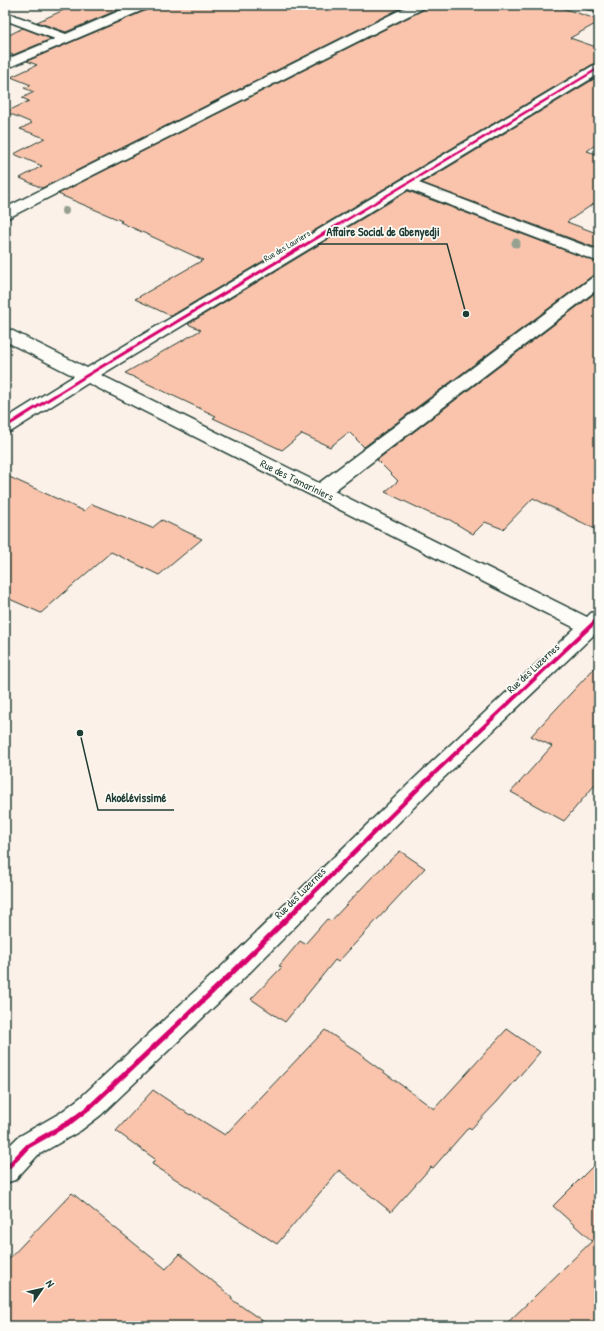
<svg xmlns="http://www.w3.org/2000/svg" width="604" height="1331" viewBox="0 0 604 1331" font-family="'Patrick Hand',sans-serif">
	<rect width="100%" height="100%" fill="#fcf1e8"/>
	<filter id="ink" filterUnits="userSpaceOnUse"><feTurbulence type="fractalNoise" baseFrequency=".025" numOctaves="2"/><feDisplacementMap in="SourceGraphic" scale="8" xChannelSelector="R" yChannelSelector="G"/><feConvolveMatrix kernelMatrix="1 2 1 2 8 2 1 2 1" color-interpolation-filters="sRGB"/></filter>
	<g filter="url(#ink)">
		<g fill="#fac4ac" stroke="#1f3d34">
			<path d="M75,5h54l-63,27 -29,-10z"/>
			<path d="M151,5h256l-365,183 -22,-10 22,-12 -28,-12 31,-16 -25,-9 12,-6 -26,-11 23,-11 -7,-3 12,-6 -10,-4 7,-3 -20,-8 26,-12 -10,-4 122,-52z"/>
			<path d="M427,5h118l12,4 2,-2 40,13v2l-29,16 29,10v15l-6,1 -422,252 -36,-17 68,-39 -83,-38 2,-1 -64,-27 367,-185z"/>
			<path d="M23,28l28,11 -38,16 -8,-3v-15z"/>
			<path d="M599,76v66l-12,9 12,4v45l-32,22 32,12v15l-177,-66z"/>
			<path d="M408,191l191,72v11l-7,2 -228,171 -15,-15 -19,15 -28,-13 -20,16 -69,-32 3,-2 -91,-43 76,-43 -13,-6z"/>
			<path d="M599,290v241l-66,-33 -30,31 -18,-7 -12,12 -23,-14 -21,-7 -44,-21 13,-11 -21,-21z"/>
			<path d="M5,475l79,36 8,-7 60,24 10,-8 40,19 -43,36 -48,-23 -70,61 -36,-16z"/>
			<path d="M599,663v117l-35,41 -53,-29 41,-46 -21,-10z"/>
			<path d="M400,851l25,17 -87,94 -3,-2 -50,62 -34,-23 31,-32 -3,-1 21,-25 5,3 22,-25 4,2 44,-47z"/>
			<path d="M507,1029l33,23 -43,50 -26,27 -2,-2 -36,41 -2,-1 -40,45 -52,-42 -62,74 -125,-80 3,-5 -39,-28 37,-41 37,25 1,-1 34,21 100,-105 39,26 -1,1 71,52z"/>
			<path d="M599,1160v166h-95l88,-85 -39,-35z"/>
			<path d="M72,1193l94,76 14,-15 52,43 -1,2 39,27h-265v-63z"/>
		</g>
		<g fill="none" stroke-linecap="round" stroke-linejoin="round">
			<g stroke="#1f3d34" stroke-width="3">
				<g id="minor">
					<path d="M133,5h17l-2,3 -143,61v-9l50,-21 -50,-19v-8l61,22z"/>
					<path d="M410,5h16l-2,3 -414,209 -5,2v-11z"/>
					<path d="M583,5h16v7l-14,-4z"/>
					<path d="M599,64v10l-180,109 180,68v11l-191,-73 -307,186 218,108 274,-206 6,-2v13l-265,203 253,126 4,-4 8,-2v19l-166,158 -193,194 -139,133 -21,16 -42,24 -23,25 -10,3v-33l13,-13 42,-24 21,-16 141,-131 195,-190 158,-148 -487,-245 -76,48 -7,2v-14l69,-43 -69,-35v-12l6,1 76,38 507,-303z"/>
				</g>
			</g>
			<use href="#minor" fill="#fdfcf7" fill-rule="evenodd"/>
			<g stroke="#fdfcf7" stroke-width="4">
				<path id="cycleway-far3" d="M333,228l266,-160"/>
			</g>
			<g stroke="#fdfcf7" stroke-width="5">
				<path id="cycleway-far2" d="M5,427l81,-51 249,-149"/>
			</g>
			<g stroke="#fdfcf7" stroke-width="6">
				<path id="cycleway-far1" d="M331,875l94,-93 174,-164"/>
			</g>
			<g stroke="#fdfcf7" stroke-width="8">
				<path id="cycleway" d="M5,1170l23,-24 42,-24 21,-16 140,-132 101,-100"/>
			</g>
			<use href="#cycleway-far3" stroke="#d6006c" stroke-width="2.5"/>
			<use href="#cycleway-far2" stroke="#d6006c" stroke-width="3"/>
			<use href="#cycleway-far1" stroke="#d6006c" stroke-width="4"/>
			<use href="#cycleway" stroke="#d6006c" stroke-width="5"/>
		</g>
		<g fill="#96a191">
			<circle cx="65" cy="211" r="4"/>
			<circle cx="516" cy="243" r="4.5"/>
		</g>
	</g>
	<g text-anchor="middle" stroke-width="3.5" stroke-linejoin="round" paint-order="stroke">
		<g font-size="9" fill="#1f3d34" stroke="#fdfcf7">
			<text transform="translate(287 246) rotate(-31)" y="3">Rue des Lauriers</text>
		</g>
		<g font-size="11" fill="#1f3d34" stroke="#fdfcf7">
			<text transform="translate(297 480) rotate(26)" y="4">Rue des Tamariniers</text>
			<text transform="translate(533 668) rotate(-43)" y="4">Rue des Luzernes</text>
			<text transform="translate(300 893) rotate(-45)" y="4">Rue des Luzernes</text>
		</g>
	</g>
	<path fill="none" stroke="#1f3d34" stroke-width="1.5" d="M466 314L447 244H318M80 733L98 810H174"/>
	<g fill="#1f3d34" stroke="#fdfcf7" stroke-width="1.5">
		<circle cx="466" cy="314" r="4"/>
		<circle cx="80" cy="733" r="4"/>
	</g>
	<g font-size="12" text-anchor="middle" font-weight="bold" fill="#1f3d34" stroke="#fdfcf7" stroke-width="3.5" stroke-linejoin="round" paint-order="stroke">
		<text x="383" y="236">Affaire Social de Gbenyedji</text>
		<text x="136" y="802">Akoélévissimé</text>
	</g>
	<rect width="604" height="1331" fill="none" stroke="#fdfcf7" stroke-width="20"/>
	<rect x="10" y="10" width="584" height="1311" fill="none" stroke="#1f3d34" stroke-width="1.5" filter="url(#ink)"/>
	<g transform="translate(42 1289) rotate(56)" stroke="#fdfcf7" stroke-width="3" paint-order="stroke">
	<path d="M0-3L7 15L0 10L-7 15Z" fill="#1f3d34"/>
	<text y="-6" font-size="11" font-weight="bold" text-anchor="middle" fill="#1f3d34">N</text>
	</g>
</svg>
